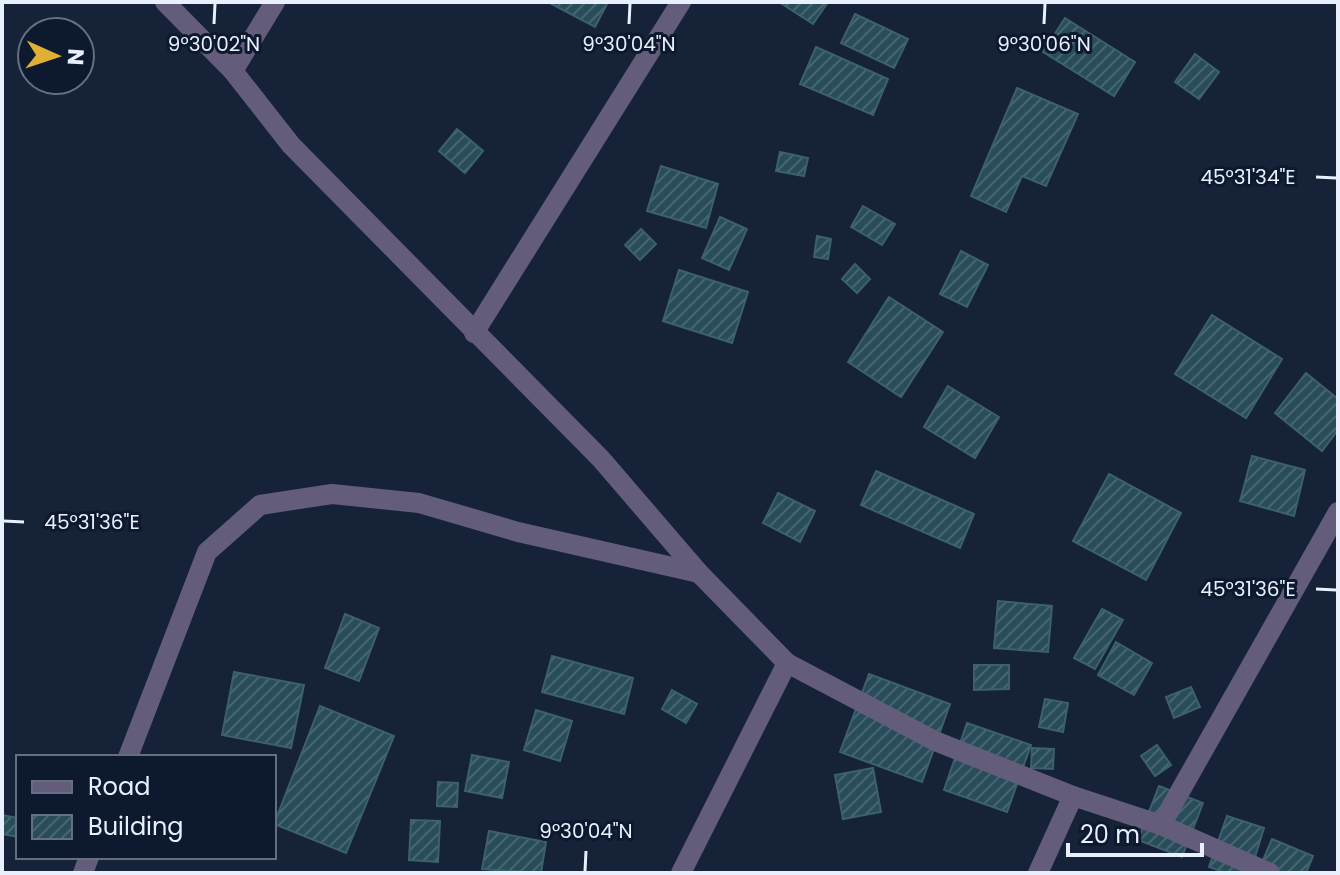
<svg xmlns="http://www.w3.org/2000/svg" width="1340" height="875" viewBox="0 0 1340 875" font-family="Poppins,sans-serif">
	<defs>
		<pattern id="building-hatch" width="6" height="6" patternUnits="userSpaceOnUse" patternTransform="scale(2)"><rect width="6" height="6" fill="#284c59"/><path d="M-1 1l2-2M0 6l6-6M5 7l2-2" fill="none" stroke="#476672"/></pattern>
	</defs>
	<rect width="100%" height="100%" fill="#152238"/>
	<g fill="url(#building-hatch)" stroke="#3d606e" stroke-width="2">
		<path d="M548,2h60l-13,25z"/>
		<path d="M779,2h49l-15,22z"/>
		<path d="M855,14l53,25 -14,29 -53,-25z"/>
		<path d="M1065,18l70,44 -21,34 -71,-44z"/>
		<path d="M816,47l72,32 -15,36 -73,-31z"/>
		<path d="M1195,54l24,18 -20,27 -24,-17z"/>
		<path d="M1017,88l61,26 -32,72 -24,-10 -16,36 -35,-16z"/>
		<path d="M457,129l26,22 -18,22 -26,-22z"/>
		<path d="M780,152l28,6 -4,18 -28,-5z"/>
		<path d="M661,166l57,18 -12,44 -59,-17z"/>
		<path d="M863,206l32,18 -13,21 -31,-18z"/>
		<path d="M720,217l27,12 -18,41 -27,-12z"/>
		<path d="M641,229l15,15 -16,16 -15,-15z"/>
		<path d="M817,236l14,3 -3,20 -14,-2z"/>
		<path d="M961,251l27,14 -21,42 -27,-13z"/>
		<path d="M855,264l15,15 -13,14 -15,-14z"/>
		<path d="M679,270l69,22 -16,51 -69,-22z"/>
		<path d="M889,297l54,35 -42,65 -53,-35z"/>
		<path d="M1212,315l70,44 -36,59 -71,-44z"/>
		<path d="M1306,373l32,26v31l-16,21 -47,-38z"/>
		<path d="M948,386l51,31 -24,41 -51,-31z"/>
		<path d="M1252,456l53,14 -11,46 -54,-15z"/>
		<path d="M876,471l98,43 -14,34 -99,-43z"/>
		<path d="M1109,474l72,39 -35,67 -73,-39z"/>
		<path d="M778,493l37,18 -15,31 -37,-19z"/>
		<path d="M998,601l54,5 -4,46 -54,-4z"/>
		<path d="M1102,609l21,11 -28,49 -21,-11z"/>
		<path d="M345,614l34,14 -20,53 -34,-13z"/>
		<path d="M1116,642l36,21 -18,32 -36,-20z"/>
		<path d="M552,656l81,22 -9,36 -82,-22z"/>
		<path d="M974,665h35v24l-35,1z"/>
		<path d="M234,672l70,13 -13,63 -69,-13z"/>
		<path d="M869,674l81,30 -28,78 -82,-30z"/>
		<path d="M1191,687l9,20 -26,11 -8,-21z"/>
		<path d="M672,690l25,14 -11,19 -24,-14z"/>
		<path d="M1045,699l23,4 -5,29 -24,-5z"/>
		<path d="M320,706l74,30 -48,117 -72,-29z"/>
		<path d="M536,710l36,11 -12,40 -36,-11z"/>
		<path d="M967,723l64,22 -24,67 -63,-22z"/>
		<path d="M1157,745l14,20 -16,11 -14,-20z"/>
		<path d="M1032,748l22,1 -1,20 -22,-1z"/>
		<path d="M472,755l37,7 -7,36 -37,-7z"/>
		<path d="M873,768l8,44 -38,7 -8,-44z"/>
		<path d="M438,782l20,1 -1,24 -20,-1z"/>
		<path d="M1159,786l44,17 -21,54 -44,-17z"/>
		<path d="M2,815l16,3v19l-16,-3z"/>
		<path d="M1227,816l37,12 -14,45h-24l-17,-6z"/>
		<path d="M411,820l29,1 -2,41 -29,-2z"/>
		<path d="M489,831l57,11 -5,31 -59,-4z"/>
		<path d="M1272,839l41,17 -7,17h-32l-14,-6z"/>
	</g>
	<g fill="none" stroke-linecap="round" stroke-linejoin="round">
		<g stroke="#635d7b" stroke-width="20">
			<path d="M165,2l68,69 58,74 310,314 98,114 88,90 148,78 138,55 88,29 109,48"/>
			<path d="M233,71l42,-69"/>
			<path d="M474,333l207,-331"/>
			<path d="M128,757l79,-205 53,-47 72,-11 87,9 99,29 181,41"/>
			<path d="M1161,825l177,-313"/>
			<path d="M83,873l6,-16"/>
			<path d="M681,873l106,-210"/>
			<path d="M1038,873l35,-77"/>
		</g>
	</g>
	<path fill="none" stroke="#e9f0fd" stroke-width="3" d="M214,24l1,-20M629,24l1,-20M1044,24l1,-20M1316,177l20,1M4,521l20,1M1316,589l20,1M585,871l1,-20"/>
	<g font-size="20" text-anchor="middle" fill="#e9f0fd" stroke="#0c192e" stroke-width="6" stroke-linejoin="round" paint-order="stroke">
		<text x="214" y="51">9°30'02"N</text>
		<text x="629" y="51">9°30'04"N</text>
		<text x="1044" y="51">9°30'06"N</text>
		<text x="1248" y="184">45°31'34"E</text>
		<text x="92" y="529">45°31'36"E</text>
		<text x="1248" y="596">45°31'36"E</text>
		<text x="586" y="838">9°30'04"N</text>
	</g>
	<rect width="1340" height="875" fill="none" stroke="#e9f0fd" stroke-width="8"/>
	<rect x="16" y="755" width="260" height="104" fill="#0c192e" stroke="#646f81" stroke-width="2"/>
	<rect x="32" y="781" width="40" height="12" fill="#635d7b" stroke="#646f81" stroke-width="2"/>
	<text x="88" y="795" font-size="24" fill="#e9f0fd">Road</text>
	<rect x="32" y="815" width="40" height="24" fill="url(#building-hatch)" stroke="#646f81" stroke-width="2"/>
	<text x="88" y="835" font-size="24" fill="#e9f0fd">Building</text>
	<g transform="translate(56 56) rotate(93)"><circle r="38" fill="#0c192e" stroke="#646f81" stroke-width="2"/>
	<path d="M0-6L14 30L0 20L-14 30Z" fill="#e1af34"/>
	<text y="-12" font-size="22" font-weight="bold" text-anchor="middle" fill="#e9f0fd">N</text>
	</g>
	<path d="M1068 843v12h134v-12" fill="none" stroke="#e9f0fd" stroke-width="4"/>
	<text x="1080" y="843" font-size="24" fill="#e9f0fd" stroke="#0c192e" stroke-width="6" paint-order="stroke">20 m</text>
</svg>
